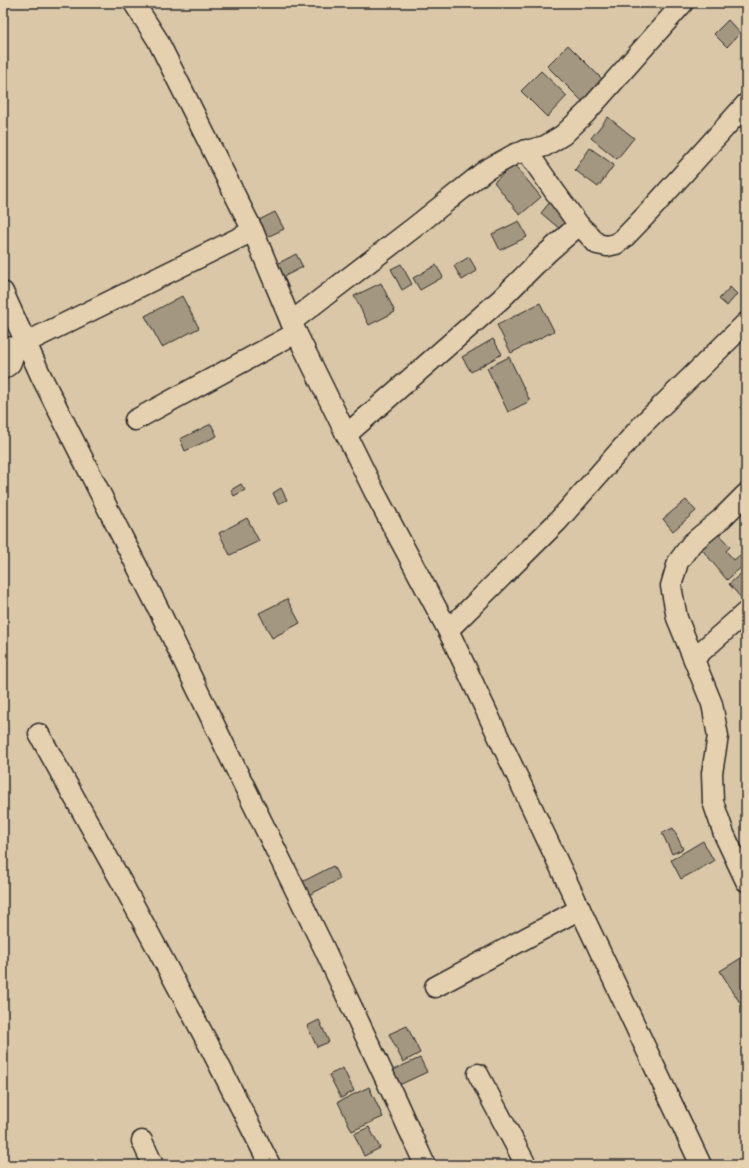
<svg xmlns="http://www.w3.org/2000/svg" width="749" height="1168" viewBox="0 0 749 1168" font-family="Pangolin,sans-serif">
	<rect width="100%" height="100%" fill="#dac7a7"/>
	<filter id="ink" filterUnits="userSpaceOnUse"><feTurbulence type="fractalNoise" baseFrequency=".025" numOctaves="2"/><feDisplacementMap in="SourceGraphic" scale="8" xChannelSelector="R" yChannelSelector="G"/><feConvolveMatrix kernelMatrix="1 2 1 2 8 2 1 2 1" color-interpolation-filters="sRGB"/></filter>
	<g filter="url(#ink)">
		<g fill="#a49781" stroke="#2b2b2b">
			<path d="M728,20l12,13 -13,14 -13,-13z"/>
			<path d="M568,45l38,38 -21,21 -38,-38z"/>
			<path d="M541,71l26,25 -20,21 -26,-26z"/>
			<path d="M608,117l26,21 -17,21 -26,-21z"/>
			<path d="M590,148l24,17 -16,22 -23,-17z"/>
			<path d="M514,164l27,33 -21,18 -26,-33z"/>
			<path d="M550,202l21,18 -10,10 -20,-17z"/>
			<path d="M275,212l9,17 -17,8 -8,-17z"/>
			<path d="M519,221l8,16 -27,13 -8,-16z"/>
			<path d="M296,254l7,13 -24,12 -6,-13z"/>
			<path d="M469,257l8,14 -15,9 -8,-14z"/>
			<path d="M401,264l11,20 -10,6 -11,-21z"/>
			<path d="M436,265l7,12 -23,13 -7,-12z"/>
			<path d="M381,283l14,29 -26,13 -15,-29z"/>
			<path d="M730,287l7,7 -10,12 -8,-7z"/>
			<path d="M182,296l17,32 -37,19 -17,-31z"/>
			<path d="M540,303l14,28 -43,22 -14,-28z"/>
			<path d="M493,339l9,15 -31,18 -9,-15z"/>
			<path d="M509,357l21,44 -22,11 -21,-44z"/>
			<path d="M211,424l6,12 -32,15 -5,-12z"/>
			<path d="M241,484l4,6 -11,6 -3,-6z"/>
			<path d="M281,488l6,12 -9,4 -5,-11z"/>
			<path d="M686,500l10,11 -23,20 -10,-12z"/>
			<path d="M247,518l12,23 -29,14 -11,-22z"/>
			<path d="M717,532l13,15 -4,4 8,9 12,-10v13l-19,17 -27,-33z"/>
			<path d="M743,572l3,4v22l-3,2 -14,-16z"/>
			<path d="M287,599l13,24 -28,15 -13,-25z"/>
			<path d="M673,828l10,21 -11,5 -10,-21z"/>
			<path d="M703,841l11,20 -33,18 -10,-19z"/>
			<path d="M333,866l7,13 -35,18 -7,-13z"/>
			<path d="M746,955v49l-4,2 -22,-35z"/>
			<path d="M319,1020l10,22 -12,5 -10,-21z"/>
			<path d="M407,1026l13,27 -17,9 -14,-28z"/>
			<path d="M420,1058l7,14 -32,15 -7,-15z"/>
			<path d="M343,1068l11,23 -13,7 -12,-23z"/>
			<path d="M369,1087l14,30 -31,14 -14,-29z"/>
			<path d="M369,1127l11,21 -16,8 -10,-22z"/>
		</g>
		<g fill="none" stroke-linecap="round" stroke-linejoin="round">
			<g stroke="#2b2b2b" stroke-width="23">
				<g id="minor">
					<path d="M134,3l23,36 96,192 38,91 83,169 74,139 253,535"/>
					<path d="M526,150l29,42 24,33 9,9 9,10 10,2 9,-2 8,-6 24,-25 98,-109"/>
					<path d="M3,292l38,84 118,234 69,143 95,193 73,155 29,64"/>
					<path d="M291,322l125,-96 70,-56 29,-16 30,-8 18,-11 23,-22 97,-110"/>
					<path d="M3,347l14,1 8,-5 228,-112"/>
					<path d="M3,369l7,-5 7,-16"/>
					<path d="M135,420l161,-87"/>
					<path d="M346,435l155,-136 46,-46 32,-28"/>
					<path d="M746,494l-25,25 -29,24 -14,19 -7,24 6,32 35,86 6,32 -6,37 1,29 11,32 22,47"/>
					<path d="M448,630l110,-109 84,-96 104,-102"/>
					<path d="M694,658l52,-46"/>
					<path d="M39,734l83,149 89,166 59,116"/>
					<path d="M435,987l145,-78"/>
					<path d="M478,1074l48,91"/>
					<path d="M142,1141l11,24"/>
				</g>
			</g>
			<use href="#minor" stroke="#e5d1af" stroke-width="20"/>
		</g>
	</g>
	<rect width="749" height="1168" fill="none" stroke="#e5d1af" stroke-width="16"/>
	<rect x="8" y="8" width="733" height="1152" fill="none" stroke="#2b2b2b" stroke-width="1.5" filter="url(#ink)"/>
</svg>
